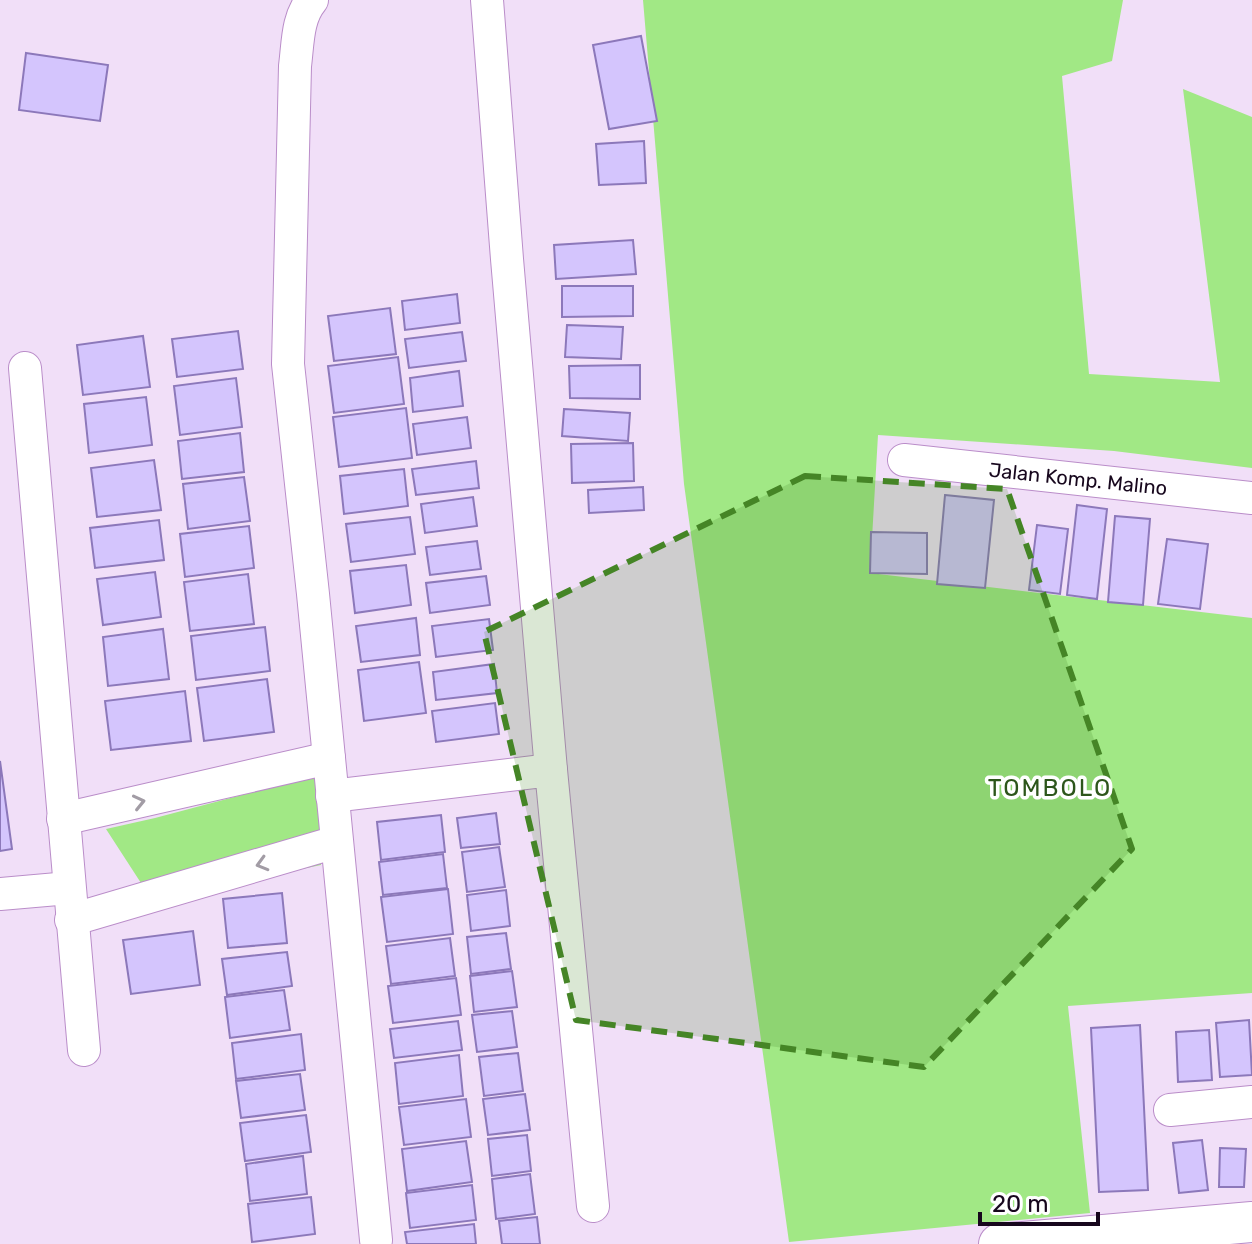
<svg xmlns="http://www.w3.org/2000/svg" width="1252" height="1244" viewBox="0 0 1252 1244" font-family="Rubik,sans-serif">
	<rect width="100%" height="100%" fill="#f1dff8"/>
	<g fill="#a1e885">
		<path d="M643,0h480l-11,61 -50,15 27,298 131,8 -37,-293 69,28v351l-138,-17 -236,-16 -8,138 382,45v375l-184,13 22,207 -301,29 -105,-758z"/>
		<path d="M321,774v91l-169,35 -46,-71 49,-11z"/>
	</g>
	<g fill="#d4c5fd" stroke="#8c78ba" stroke-width="2">
		<path d="M641,36l16,85 -48,8 -16,-84z"/>
		<path d="M26,53l82,12 -8,56 -81,-11z"/>
		<path d="M644,141l2,42 -47,2 -3,-41z"/>
		<path d="M633,240l3,34 -80,5 -2,-34z"/>
		<path d="M562,286h71v30l-71,1z"/>
		<path d="M457,294l3,29 -55,7 -3,-29z"/>
		<path d="M390,308l6,46 -62,7 -6,-45z"/>
		<path d="M567,325l56,2 -2,32 -56,-2z"/>
		<path d="M238,331l5,38 -66,8 -5,-38z"/>
		<path d="M462,332l4,29 -57,7 -4,-29z"/>
		<path d="M143,336l7,51 -67,8 -6,-50z"/>
		<path d="M398,357l6,47 -70,9 -6,-47z"/>
		<path d="M640,365v34l-70,-1 -1,-32z"/>
		<path d="M459,371l4,35 -50,6 -3,-34z"/>
		<path d="M236,378l6,49 -62,8 -6,-49z"/>
		<path d="M146,397l6,48 -63,8 -5,-49z"/>
		<path d="M406,408l6,50 -73,9 -6,-50z"/>
		<path d="M564,409l66,4 -2,28 -66,-5z"/>
		<path d="M467,417l4,31 -54,7 -4,-31z"/>
		<path d="M240,433l4,39 -62,7 -4,-38z"/>
		<path d="M633,443l1,38 -62,2 -1,-39z"/>
		<path d="M154,460l7,50 -64,7 -6,-49z"/>
		<path d="M476,461l3,27 -63,7 -4,-26z"/>
		<path d="M404,469l4,37 -64,8 -4,-38z"/>
		<path d="M244,477l6,44 -62,8 -5,-45z"/>
		<path d="M643,487l1,23 -55,3 -1,-23z"/>
		<path d="M945,495l49,5 -9,88 -48,-4z"/>
		<path d="M473,497l4,29 -52,7 -4,-29z"/>
		<path d="M1077,505l30,4 -10,90 -30,-4z"/>
		<path d="M1115,516l35,3 -7,86 -35,-3z"/>
		<path d="M410,517l5,37 -64,8 -5,-38z"/>
		<path d="M159,520l5,40 -69,8 -5,-40z"/>
		<path d="M1037,525l31,4 -8,65 -31,-4z"/>
		<path d="M249,526l5,42 -69,9 -5,-43z"/>
		<path d="M871,532l56,1v41l-57,-1z"/>
		<path d="M1167,539l41,5 -8,65 -42,-5z"/>
		<path d="M477,541l4,28 -51,6 -4,-28z"/>
		<path d="M406,565l5,40 -56,8 -5,-42z"/>
		<path d="M155,572l6,45 -58,8 -6,-46z"/>
		<path d="M248,574l6,50 -64,7 -6,-49z"/>
		<path d="M486,576l4,29 -60,8 -4,-30z"/>
		<path d="M416,618l4,37 -59,7 -5,-36z"/>
		<path d="M489,619l4,31 -57,7 -4,-31z"/>
		<path d="M265,627l5,44 -74,9 -5,-44z"/>
		<path d="M163,629l6,50 -61,7 -5,-49z"/>
		<path d="M419,662l7,51 -62,8 -6,-51z"/>
		<path d="M494,664l3,29 -61,7 -3,-28z"/>
		<path d="M267,679l7,53 -70,9 -7,-53z"/>
		<path d="M185,691l6,50 -80,9 -6,-49z"/>
		<path d="M495,703l4,31 -63,8 -4,-31z"/>
		<path d="M0,761l12,88 -12,2z"/>
		<path d="M496,813l4,31 -39,4 -4,-30z"/>
		<path d="M441,815l4,37 -64,8 -4,-38z"/>
		<path d="M499,847l6,40 -38,5 -5,-40z"/>
		<path d="M443,854l4,34 -64,7 -4,-33z"/>
		<path d="M448,889l5,45 -66,8 -6,-45z"/>
		<path d="M506,890l4,36 -39,5 -4,-36z"/>
		<path d="M282,893l5,50 -59,5 -5,-49z"/>
		<path d="M193,931l7,54 -69,9 -8,-54z"/>
		<path d="M506,933l5,36 -40,5 -4,-37z"/>
		<path d="M450,938l5,38 -64,8 -5,-38z"/>
		<path d="M287,952l5,34 -65,9 -5,-36z"/>
		<path d="M512,971l5,36 -43,5 -4,-36z"/>
		<path d="M456,978l5,37 -68,8 -5,-37z"/>
		<path d="M284,990l6,40 -60,8 -5,-41z"/>
		<path d="M512,1011l5,36 -40,5 -5,-37z"/>
		<path d="M1249,1020l3,55 -32,2 -4,-54z"/>
		<path d="M458,1021l4,29 -68,8 -4,-29z"/>
		<path d="M1140,1025l8,165 -49,2 -8,-164z"/>
		<path d="M1209,1030l3,50 -34,2 -2,-50z"/>
		<path d="M301,1034l4,36 -69,9 -4,-36z"/>
		<path d="M518,1053l5,38 -39,5 -5,-39z"/>
		<path d="M459,1055l4,41 -64,8 -4,-41z"/>
		<path d="M300,1074l5,36 -64,8 -5,-37z"/>
		<path d="M525,1094l5,36 -42,5 -5,-36z"/>
		<path d="M466,1099l5,38 -67,8 -5,-38z"/>
		<path d="M306,1115l5,37 -66,9 -5,-38z"/>
		<path d="M527,1135l4,36 -39,5 -4,-37z"/>
		<path d="M1202,1140l6,50 -29,3 -6,-50z"/>
		<path d="M466,1141l6,41 -65,9 -5,-42z"/>
		<path d="M1220,1148l26,1 -2,38h-25z"/>
		<path d="M303,1156l4,38 -57,7 -4,-37z"/>
		<path d="M530,1174l5,40 -39,5 -4,-40z"/>
		<path d="M472,1185l4,35 -66,8 -4,-35z"/>
		<path d="M311,1197l4,37 -63,8 -4,-38z"/>
		<path d="M537,1217l3,27h-38l-3,-23z"/>
		<path d="M474,1224l2,20h-69l-2,-12z"/>
	</g>
	<g fill="none" stroke-linecap="round" stroke-linejoin="round">
		<g stroke="#ba8dc9" stroke-width="34">
			<g id="minor">
				<path d="M312,0c-15,18 -14,43 -17,66l-7,298 25,230 63,646"/>
				<path d="M487,0l20,259 44,511"/>
				<path d="M25,368l59,682"/>
				<path d="M904,460l348,38"/>
				<path d="M332,796l219,-26 42,436"/>
				<path d="M63,819l266,-61"/>
				<path d="M0,894l69,-6"/>
				<path d="M71,920l265,-78"/>
				<path d="M1170,1110l82,-8"/>
			</g>
		</g>
		<g stroke="#ba8dc9" stroke-width="42">
			<path id="tertiary" d="M999,1244l253,-22"/>
		</g>
		<use href="#minor" stroke="#fff" stroke-width="32"/>
		<use href="#tertiary" stroke="#fff" stroke-width="40"/>
	</g>
	<defs><path id="oneway-chevron" d="M-2-3.5L2.5 0L-2 3.5" fill="none" stroke-width="1.6" stroke-linecap="round" stroke-linejoin="round" transform="scale(2)"/></defs>
	<g stroke="#a29ca5">
		<use href="#oneway-chevron" transform="translate(139 802) rotate(-13)"/>
		<use href="#oneway-chevron" transform="translate(262 864) rotate(164)"/>
	</g>
	<path fill="#458526" fill-opacity="0.2" stroke="#458526" stroke-width="6" stroke-dasharray="16 10" stroke-linejoin="round" d="M805,476l202,13 125,360 -208,218 -348,-47 -92,-388z"/>
	<g text-anchor="middle" stroke-width="7" stroke-linejoin="round" paint-order="stroke">
		<g font-size="20" fill="#17071d" stroke="#fff">
			<text transform="translate(1078 479) rotate(6)" y="7">Jalan Komp. Malino</text>
		</g>
		<g font-size="24" letter-spacing="2" fill="#2d561b" stroke="#fff">
			<text x="1050" y="796">TOMBOLO</text>
		</g>
	</g>
	<path d="M980 1212v12h118v-12" fill="none" stroke="#17071d" stroke-width="4"/>
	<text x="992" y="1212" font-size="24" fill="#17071d" stroke="#ffffff" stroke-width="6" paint-order="stroke">20 m</text>
</svg>
